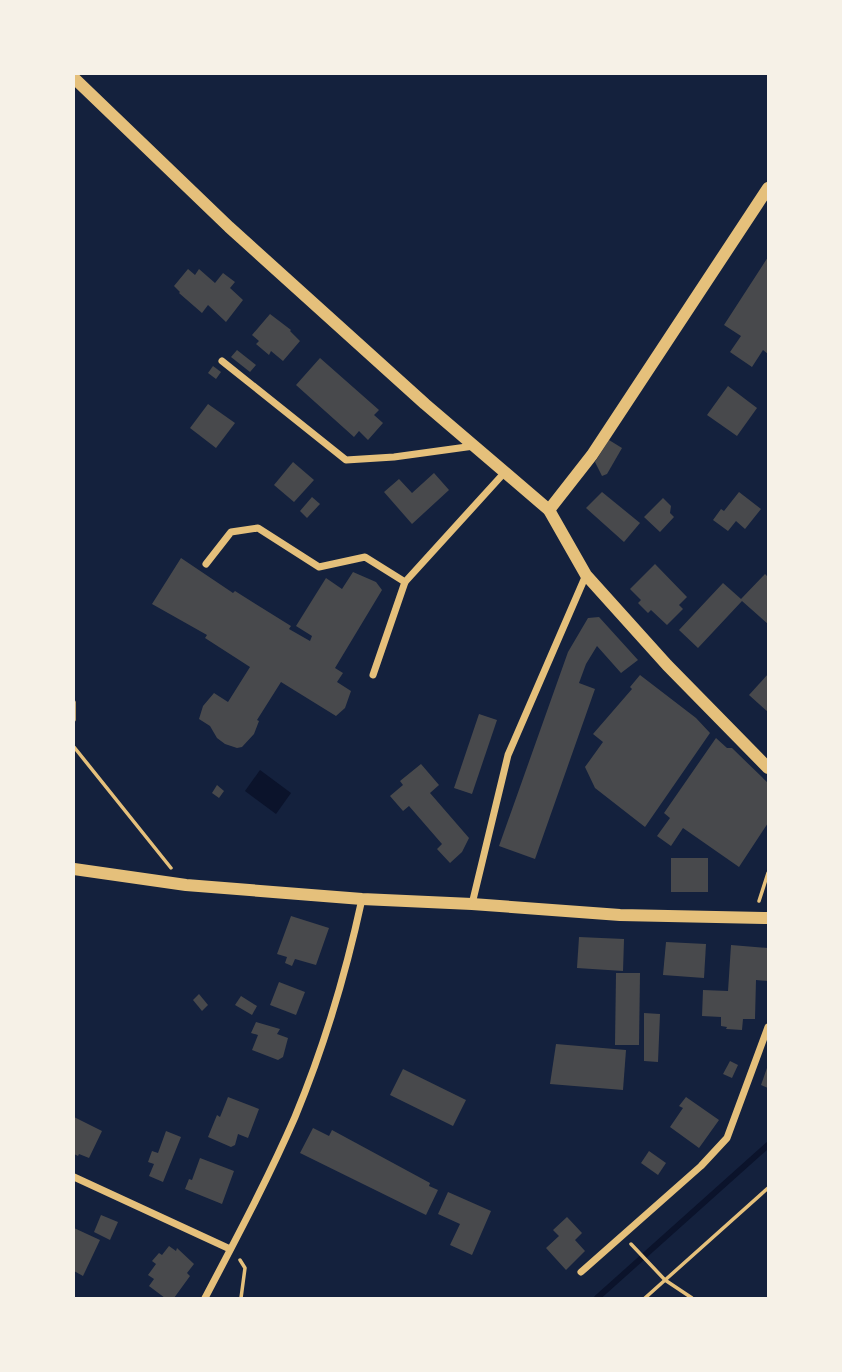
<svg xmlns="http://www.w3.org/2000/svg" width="842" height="1372" viewBox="0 0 842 1372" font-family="Karla,sans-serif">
	<rect width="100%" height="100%" fill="#14213d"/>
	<path fill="#0b132b" d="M260,770l31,23 -15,21 -31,-23z"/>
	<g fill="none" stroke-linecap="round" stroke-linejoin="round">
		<path stroke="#0b132b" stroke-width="6" d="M597,1298l171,-153"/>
	</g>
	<g fill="#48494c">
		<path d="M768,257v97l-5,-4 -11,17 -22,-15 11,-16 -17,-11z"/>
		<path d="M188,269l7,6 4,-6 16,14 8,-10 12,9 -5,6 13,12 -17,22 -18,-17 -6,8 -23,-20 1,-1 -6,-6z"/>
		<path d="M270,314l21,16 -1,1 10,10 -17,20 -12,-10 -2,4 -13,-11 3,-3 -7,-6z"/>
		<path d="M237,350l19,15 -6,7 -19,-15z"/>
		<path d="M320,358l59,52 -5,5 9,8 -15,17 -9,-9 -5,6 -58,-52z"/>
		<path d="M213,366l8,6 -5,7 -8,-6z"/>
		<path d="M728,386l29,22 -20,28 -30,-21z"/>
		<path d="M208,404l27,19 -19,25 -26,-20z"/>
		<path d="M609,440l13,8 -15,26 -5,2 -7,-14z"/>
		<path d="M293,462l21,18 -20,22 -20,-17z"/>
		<path d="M434,473l15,17 -37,34 -28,-32 15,-13 13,14z"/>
		<path d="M602,492l38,31 -16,19 -38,-34z"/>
		<path d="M739,492l22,17 -16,20 -9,-8 -8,10 -15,-11 8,-11 3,2z"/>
		<path d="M312,497l8,7 -13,14 -7,-7z"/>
		<path d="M663,498l8,8 -1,7 4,4 -14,15 -16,-15z"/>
		<path d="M181,558l52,35 2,-2 56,35 -2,3 21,12 2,-5 -16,-10 30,-48 16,11 11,-17 23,10 6,8 -47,78 8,5 -6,9 14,9 -6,17 -9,8 -55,-34 -24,38 2,1 -5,13 -12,13 -5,1 -12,-4 -8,-6 -7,-12 -11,-7 4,-13 11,-13 14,9 22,-35 -45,-29 2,-3 -55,-31z"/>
		<path d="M655,564l32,33 -8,8 4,4 -16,16 -16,-15 -3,3 -10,-10 3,-3 -11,-11z"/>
		<path d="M765,574l3,3v47l-26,-23 -44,47 -19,-18 44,-47 18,16z"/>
		<path d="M599,617l39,43 -17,13 -24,-27 -11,18 -7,19 16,6 -60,170 -36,-13 69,-194 20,-34z"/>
		<path d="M768,674v38l-19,-17z"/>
		<path d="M640,675l56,43 14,15 -65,94 -50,-39 -10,-21 18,-25 -10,-8 39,-45 -2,-2z"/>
		<path d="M479,714l18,6 -25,74 -18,-6z"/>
		<path d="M716,738l11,10h5l36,35v40l-29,44 -56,-39 -12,18 -14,-10 13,-18 -6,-5z"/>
		<path d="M421,764l18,21 -9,8 39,45 -7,14 -12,11 -13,-14 5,-5 -33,-38 -6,5 -13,-15 13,-11 -3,-4z"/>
		<path d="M217,785l7,6 -5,7 -7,-5z"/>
		<rect x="671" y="858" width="37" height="34"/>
		<path d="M291,916l38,12 -13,37 -21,-6 -3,7 -7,-3 2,-6 -10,-3z"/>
		<path d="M579,937l45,2 -1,32 -46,-3z"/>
		<path d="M666,942l40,2 -2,34 -41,-3z"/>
		<path d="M731,945l37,3v33l-12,-1 -1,39h-12l-1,11 -16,-1 1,-2 -6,-1v-9l-19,-1 1,-26 25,1z"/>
		<path d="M616,973h24l-1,72h-24z"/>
		<path d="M279,982l26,10 -9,23 -26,-10z"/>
		<path d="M199,994l9,11 -6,6 -9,-11z"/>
		<path d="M241,996l16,10 -5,9 -17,-10z"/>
		<path d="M644,1013l16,1 -2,48 -14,-1z"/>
		<path d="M256,1022l24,7 -3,5 11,4 -5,19 -5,3 -26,-10 6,-15 -7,-2z"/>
		<path d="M556,1044l70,6 -3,40 -73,-6z"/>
		<path d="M730,1061l8,4 -6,13 -9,-4z"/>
		<path d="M768,1065v23l-7,-3z"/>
		<path d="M403,1069l63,31 -13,26 -63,-31z"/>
		<path d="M228,1097l31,12 -11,29 -10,-4 -3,11 -4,2 -23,-10 9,-22 3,2z"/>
		<path d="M686,1097l33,23 -20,28 -29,-21 13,-19 -4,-2z"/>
		<path d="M74,1117l28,14 -13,27 -10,-4 -1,2 -4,-2z"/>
		<path d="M313,1128l16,8 3,-6 98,53 -1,3 9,4 -12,25 -126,-62z"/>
		<path d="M166,1131l15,6 -18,45 -14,-6 5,-12 -6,-2 4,-11 6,2z"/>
		<path d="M649,1151l17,12 -8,12 -17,-12z"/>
		<path d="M200,1158l34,13 -12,33 -37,-15 4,-10 3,1z"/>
		<path d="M448,1192l43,19 -19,44 -22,-10 10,-21 -22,-10z"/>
		<path d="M101,1215l17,7 -8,18 -16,-8z"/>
		<path d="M567,1217l15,16 -7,7 10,11 -19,19 -20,-22 13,-12 -6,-6z"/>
		<path d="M74,1228l26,12 -17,36 -9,-5z"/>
		<path d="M169,1246l7,5 1,-3 17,16 -7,9 3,3 -16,22h-9l-16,-12 5,-7 -6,-4 8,-11 -4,-3 7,-8 3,2z"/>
	</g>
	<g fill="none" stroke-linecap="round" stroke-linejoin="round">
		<g stroke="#e5c07b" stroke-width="3.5">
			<path d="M74,702v18"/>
			<path d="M74,747l97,121"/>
			<path d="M759,901l9,-28"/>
			<path d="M631,1244l34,36 27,18"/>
			<path d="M240,1260l5,8 -4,30"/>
			<path d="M645,1298l123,-110"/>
		</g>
		<g stroke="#e5c07b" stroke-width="7">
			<path d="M222,361l124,99 48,-3 80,-11"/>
			<path d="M206,564l25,-32 27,-4 61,39 46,-10 40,25 100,-110"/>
			<path d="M373,675l32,-93"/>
			<path d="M472,904l36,-149 78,-180"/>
			<path d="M74,1177l156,72"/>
			<path d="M581,1272l120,-106 26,-28 41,-111"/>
			<path d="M205,1298c31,-59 63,-119 90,-181 29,-70 51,-144 67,-218"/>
		</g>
		<g stroke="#e5c07b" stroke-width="12">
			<path d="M74,78l155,149 196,177 124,106 37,65 81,90 101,103"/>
			<path d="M549,510l43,-55 176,-267"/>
			<path d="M74,869l112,16 176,14 110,5 148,11 148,3"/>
		</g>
	</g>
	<rect width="842" height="1372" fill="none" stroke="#f6f1e7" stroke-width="150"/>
</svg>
